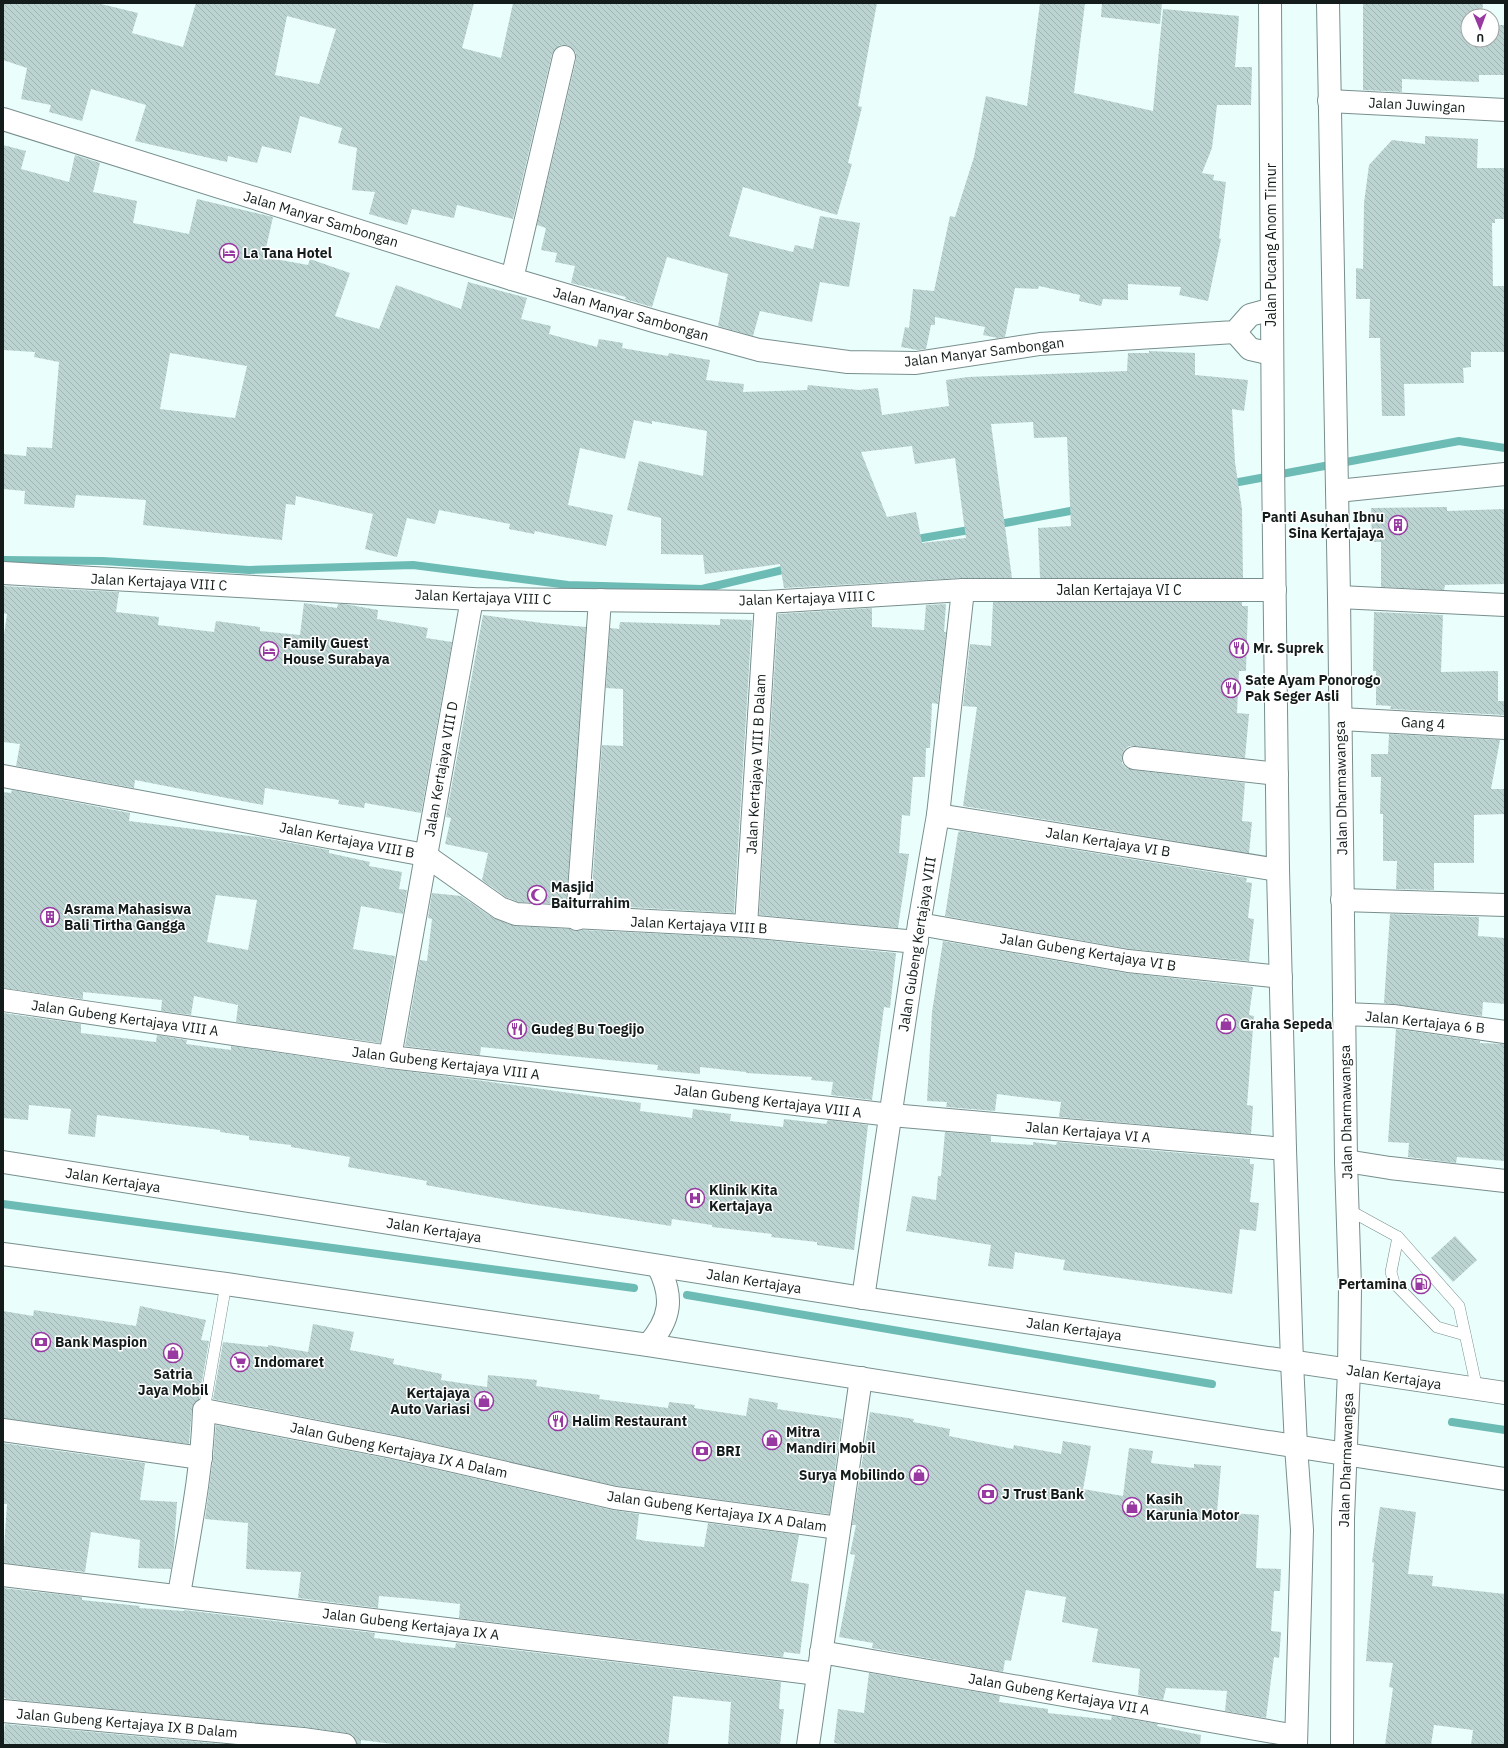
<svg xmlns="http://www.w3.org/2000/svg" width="1508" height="1748" viewBox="0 0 1508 1748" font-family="'IBM Plex Sans',sans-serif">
	<defs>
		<pattern id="building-back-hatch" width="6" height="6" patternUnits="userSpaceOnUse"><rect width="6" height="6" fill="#bbd4d2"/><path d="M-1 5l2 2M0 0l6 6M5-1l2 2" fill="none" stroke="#a0b5b4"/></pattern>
	</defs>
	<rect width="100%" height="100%" fill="#eafefc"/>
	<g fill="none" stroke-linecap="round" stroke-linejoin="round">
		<g stroke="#6dbbb5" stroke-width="8">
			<path d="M1228,484l231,-43 46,7"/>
			<path d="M994,525l87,-16"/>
			<path d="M911,540l64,-11"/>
			<path d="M3,560l100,1 146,9 164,-5 155,20 134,4 89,-21"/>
			<path d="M3,1204l631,84"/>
			<path d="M687,1295l525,89"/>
			<path d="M1452,1422l53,8"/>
		</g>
	</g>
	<g fill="url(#building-back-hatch)" fill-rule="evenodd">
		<path d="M3,3h94l41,10 -6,20 51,14 13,-44h278l-12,45 39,10 12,-55h364l-19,103 4,1 -14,56 4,1 -15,51 -94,-28 -14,49 64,16 2,-7 18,4 7,-33 40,7 -11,64 -29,-5 -8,40 -52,-11 -7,25 -35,-10 10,-52 -61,-17 -15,50 -27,-8 1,-2 -55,-14 4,-17 -20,-4 2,-9 -16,-3 5,-22 -9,-3 39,-165v-7l-4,-5 -5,-3h-7l-5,4 -3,5 -39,165 -56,-14 -3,13 -42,-9 -5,16 -38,-11 6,-22 -23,-2 5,-42 -19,-5 4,-15 -42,-12 -9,37 -29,-7 -5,17 -29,-7 -1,6 -92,-21 11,-36 -55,-16 -9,32 -33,-9 2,-7 -30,-6 6,-31 -24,-8zM287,16l49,13 -17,55 -44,-9z"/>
		<path d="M1040,3h45l-11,90 79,18 10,-102 76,7 -4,51h17l-1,38h-34l-5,43 -10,25 12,2 -1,5 13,2 -7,56 2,1 -13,62 -29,-6 2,-8 -53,-3v16l-25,-1 -2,7 -22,-5 1,-6 -41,-9 -1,3 -23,-1 -10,49 -7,1 -15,-3 2,-8 -50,-10v8h-4l-5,24 -9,1 -16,-3 4,-20 4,1 4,-39 21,2 16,-75 5,1 19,-60 12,-61 41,10z"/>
		<path d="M1102,3h60l-2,21 -59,-7z"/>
		<path d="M1363,3h120l-1,13h-14v24h24v-15h12l1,50h-26v7l-77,-3v13l-39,-2z"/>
		<path d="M1425,136l53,3 -1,29h28v51h-10v4h-3l1,63h12v66h-34v15l-8,1 1,15 -60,1 1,32h-23l-2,-78h-11l1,-39h-14v-31l7,1 1,-66 5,-38 23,-25 33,4z"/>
		<path d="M3,145l23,6 -5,18 48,13 6,-27 25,8 -7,29 44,9 -4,22 56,11 8,-35 76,18 -9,40 44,8 2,-6 40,14 -15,43 44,13 17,-44 65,24 7,-27 59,16 -6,21 30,7 -2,8 48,13 2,-8 24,4 -1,5 46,8 1,-3 41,7 -4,20 38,4 -1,8 64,-2 1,-5 51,5 19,-2 4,27 67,-9 -3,-26 22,-3 159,-6 1,-18h21v-2l46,2v22l53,5 -4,31 -12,-2 3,53 7,47 1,69h-203l-2,-50 33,-2 -4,-89 -33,1 -1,-16 -42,2 21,154h-50l-178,10 -4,-24 -75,10 -2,-19 -42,-1v-36l-34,-8 12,-49 64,15 4,-45 -55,-10v3l-18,-4 -9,39 -45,-11 -12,57 45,10 -7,31 -71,-15 -1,3 -25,-5 1,-5 -71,-14 -4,14 -28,-6 -10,39 -32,-8 8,-35 -77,-18 -1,9 -9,-1 -4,36 -139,-15 3,-25 -70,-5 -2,13 -50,-4 1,-13 -22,-2v-35l23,2 1,-9 25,1 7,-86 -25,-5 1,-5 -32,-2zM170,353l77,13 -12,52 -75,-9zM912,446l3,18 40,-6 11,80 -44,5 -6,-31 -29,5 -26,-65z"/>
		<path d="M1447,507v4l58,-2v75l-60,1 -1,5 -63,-3v-45h-9l-1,-34z"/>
		<path d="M3,586l116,6 -3,20 43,5 -1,8 56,7 2,-11 44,6v4l40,4 4,-32 33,5 1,-4h6l34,6 -1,9 51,9 -2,10 26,4 -31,171 -56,-10 -1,5 -26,-4 1,-4 -74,-12 -2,17 -128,-25 -1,8 -118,-22 4,-22 -17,-2v-100l4,-28 -4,-1z"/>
		<path d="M993,602h249v4h6l-2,65h-7l-2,42 12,1 -4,44 -110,-12h-6l-5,4 -2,7v6l4,5 7,2 112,13 -3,38 10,1 -3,31 -286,-47 14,-99 -14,-1 7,-62 21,2z"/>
		<path d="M946,604l-2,28h2l-8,72 -6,-1 -2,45h-4l-1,29h-12l-3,39 -8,-1 -3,38 10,1 -11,74 -139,-13 19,-301 94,-6v19l52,3 2,-25z"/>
		<path d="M1374,612l69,3 -2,57 57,-1v30h7v14l-115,-6 1,-3 -15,-1v-34h-3z"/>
		<path d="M483,615l59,8 44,4 -20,277 -47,-2 -13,-5 -24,-17 6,-27 -43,-9 6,-26 -5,-1z"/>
		<path d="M720,619l32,1 -18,293 -143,-8 11,-160 21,1v-57l-17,-1 4,-60 9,1 1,-7 100,3z"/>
		<path d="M1389,734l111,6 -9,49h14v25l-31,1v48h-40v27l-38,-1 1,-28h-14v-47h-3l1,-37h-10v-23h17z"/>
		<path d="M12,790l118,23 -1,8 130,16 70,13v3l41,9 -1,4 33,6 -3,17 8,1 -4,24 -42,-8 -8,43 42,7 -15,87 -144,-21 2,-17 -44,-9 -3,19 -30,-4 1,-11 -79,-8v7l-80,-11v-196l8,1zM216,895l41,5 -9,50 -41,-8z"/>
		<path d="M960,831l287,47 -1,4 6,1 -4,35 6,1 -5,42 -119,-12 -185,-33 13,-83z"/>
		<path d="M432,893l29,3 32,22 22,8 55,3 6,2 7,-1 162,8 151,15 -6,55 -6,-1 -12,93 -41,-5 2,-13 -22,-2 1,-3 -66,-4v-1l-46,-5v7l-43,-4 1,-5 -177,-18 -1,8 -75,-9 15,-86 7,1 5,-42 -4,-1z"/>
		<path d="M1390,914l89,3 -1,19 27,2v66l-22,-2 -1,14 -98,-13z"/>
		<path d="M943,941l183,32 127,14 -4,28 5,1 -7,89 6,1 -2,28 -192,-17 2,-15 -64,-8 -2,17 -49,-4 1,-5 -20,-1 5,-89z"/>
		<path d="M3,1013l78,11v9l75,9 1,-7 30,5 -1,4 45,6v-4l157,23 89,11 164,23 -1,8 52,7 1,-9 38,5 -1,7 53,6 1,-8 42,5 2,-4 40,5 -14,125 -37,-5v-3l-46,-5 1,-3 -60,-7v-2l-40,-6 -1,7 -147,-23 -98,-18 1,-4 -79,-14 2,-10 -59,-10v-2l-42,-5v-4l-29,-4v-2l-123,-15 -2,22 -27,-3 3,-25 -42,-4 -1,15 -25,-2z"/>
		<path d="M1396,1029l84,12v2l25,1v117l-48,-4 -1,6 -48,-6 1,-14 -21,-1z"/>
		<path d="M945,1132l46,4v6l42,3v-3l23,3 1,-3 193,17v5h4l-4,38 9,1 -3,28 -16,-2 -8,65 -169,-24 2,-10 -50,-8 -2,17 -25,-3 3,-21 -85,-14 6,-35 24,4 2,-24h3z"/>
		<path d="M1455,1236l22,24 -24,22 -22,-24z"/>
		<path d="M140,1306l66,14 -5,20 8,1 -10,58 -5,4 -2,6 -3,35 -186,-26v-107l30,5 1,-6 102,16z"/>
		<path d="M313,1324l41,8 -4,18 44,9 -1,5 49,10 -1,6 46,7 1,-12 49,5 -1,6 64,9 -1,4 69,9 1,-6 26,3 -1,3 52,8 3,-18 29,5 -1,6 65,10 -13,95 -212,-28 -222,-51 -182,-36 10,-57 45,5v-2l40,7z"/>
		<path d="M870,1412l44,7 -1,3 37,7 -1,7 64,13 1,-4 47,9 2,-13 28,5 -8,43 40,7 6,-48 24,3 -2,12 43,5v-4l27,2 -4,46 42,3 -3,53 25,1 -1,22h-6l-3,40 10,1 -2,26 -5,-1 -8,61 -41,-7 2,-20 -61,-3 -3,12 -25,-5 2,-26 -48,-7 6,-33 -36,-7 4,-25 -40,-7 -15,71 -6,-1 -2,12 -131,-24 1,-5 -34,-6 16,-82 -5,-1 6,-29h-4z"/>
		<path d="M216,1425l174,34 222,51 27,4 -3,25 10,2 58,6 4,-24 91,12 -8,46 18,3 -9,70 -16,-2 -1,5 -324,-39 1,-14 -46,-5 -35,-3 -1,12 -80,-10 3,-26 -55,-3 2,-46 -43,-4 8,-60z"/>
		<path d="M3,1443l142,20 -5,37 37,2 -3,47 -3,20 -33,-1 2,-28 -49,-8 -6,40 -82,-9 4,-59h-4z"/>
		<path d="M1380,1507l36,5 -8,62 25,2 -1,10 73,8v151h-34l2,-15 -39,-5 -3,20h-46l8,-57 -4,-1 4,-24 -27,-2 8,-98 -2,-1z"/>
		<path d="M3,1588l79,9v3l58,6 -1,2 45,3v-1l191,23 -1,5 26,3v1l55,6 1,-5 325,39 -2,27h5l-4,36h-52l3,-43 -58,-6 -5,49h-267l-40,-5v5h-4l-4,-10 -6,-2 -42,-6 -298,-28 -4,-2z"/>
		<path d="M869,1673l131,23 -1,6 49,7v4l63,7 1,-4 46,8 -1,2 44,9 -1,10h-353l-13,-2 4,-34 26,4z"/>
		<path d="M5,1724l228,21h-230z"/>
	</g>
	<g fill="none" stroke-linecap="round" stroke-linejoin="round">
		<g stroke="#788f8d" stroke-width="12">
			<g id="lane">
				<path d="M1347,1209l51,28 61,69 18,83"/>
				<path d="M1398,1237l-7,35 3,11 43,44 28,8"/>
				<path d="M204,1410l22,-126"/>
			</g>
		</g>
		<g stroke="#788f8d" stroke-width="24">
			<g id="street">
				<path d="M3,119l509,160 145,43 102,28 89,12 68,1 124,-19 195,-12 15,-17 22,-6"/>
				<path d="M512,279l52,-222"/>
				<path d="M1235,332l15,17 22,5"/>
				<path d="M1337,491l168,-17"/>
				<path d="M3,573l469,26 294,3 197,-12h312"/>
				<path d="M1339,597l166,8"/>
				<path d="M1341,719l164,9"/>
				<path d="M1134,758l143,16"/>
				<path d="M3,776l422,79 75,53 16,6 230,12 171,16"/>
				<path d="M938,815l340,55"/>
				<path d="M1342,900l163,5"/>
				<path d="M577,919l23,-319"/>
				<path d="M919,924l209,37 153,16"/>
				<path d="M746,926l20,-324"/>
				<path d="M3,1000l387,57 501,58 394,34"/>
				<path d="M1344,1014l49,2 112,16"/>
				<path d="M390,1057l82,-458"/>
				<path d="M1346,1161l44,7 115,13"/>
				<path d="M863,1298l56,-374 19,-109 25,-225"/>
				<path d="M3,1430l198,28"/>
				<path d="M3,1575l815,99"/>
				<path d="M179,1595c10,-61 23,-122 25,-185l189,37 222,51 224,30"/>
				<path d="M821,1652l475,84"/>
				<path d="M3,1711l300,28 42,6"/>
				<path d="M808,1745l53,-367"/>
			</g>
		</g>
		<g stroke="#788f8d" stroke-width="24">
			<path id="secondary" d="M1329,101l176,9"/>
		</g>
		<g stroke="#788f8d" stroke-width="24">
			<g id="primary">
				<path d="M1270,3l3,457 5,410 7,279 7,213 4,84 6,84 -6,215"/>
				<path d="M1328,3l11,594 7,564 4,126 -1,83 -6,148 -1,227"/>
				<path d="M3,1162l860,136 642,95"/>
				<path d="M3,1254l223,30 422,61 857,134"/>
				<path d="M648,1345c23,-26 26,-48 10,-79"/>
			</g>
		</g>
		<use href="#lane" stroke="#fff" stroke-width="11"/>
		<use href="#street" stroke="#fff" stroke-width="22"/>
		<use href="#secondary" stroke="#fff" stroke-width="22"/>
		<use href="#primary" stroke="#fff" stroke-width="22"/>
	</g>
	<defs>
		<g id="hotel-ring" transform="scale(1)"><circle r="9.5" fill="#fff" stroke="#9839a1" stroke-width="1.5"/><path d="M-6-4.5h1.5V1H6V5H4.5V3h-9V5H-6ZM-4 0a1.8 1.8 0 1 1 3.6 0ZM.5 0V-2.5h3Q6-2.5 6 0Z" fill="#9839a1"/></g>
		<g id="building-ring" transform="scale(1)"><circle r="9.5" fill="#fff" stroke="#9839a1" stroke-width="1.5"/><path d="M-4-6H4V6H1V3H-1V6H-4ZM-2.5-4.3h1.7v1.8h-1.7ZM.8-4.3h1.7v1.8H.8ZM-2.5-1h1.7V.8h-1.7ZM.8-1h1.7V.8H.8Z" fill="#9839a1"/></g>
		<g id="restaurant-ring" transform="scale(1)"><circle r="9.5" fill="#fff" stroke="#9839a1" stroke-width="1.5"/><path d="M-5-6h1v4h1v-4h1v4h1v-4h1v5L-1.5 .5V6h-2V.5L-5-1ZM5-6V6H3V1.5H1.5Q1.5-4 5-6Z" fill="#9839a1"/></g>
		<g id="mosque-ring" transform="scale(1)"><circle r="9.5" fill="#fff" stroke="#9839a1" stroke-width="1.5"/><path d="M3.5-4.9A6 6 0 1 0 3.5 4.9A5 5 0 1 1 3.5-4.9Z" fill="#9839a1"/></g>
		<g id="shop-ring" transform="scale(1)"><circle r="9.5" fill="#fff" stroke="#9839a1" stroke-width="1.5"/><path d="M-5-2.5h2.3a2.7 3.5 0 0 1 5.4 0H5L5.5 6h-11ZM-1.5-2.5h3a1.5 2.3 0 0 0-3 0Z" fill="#9839a1"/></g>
		<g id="hospital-ring" transform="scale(1)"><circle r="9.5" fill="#fff" stroke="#9839a1" stroke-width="1.5"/><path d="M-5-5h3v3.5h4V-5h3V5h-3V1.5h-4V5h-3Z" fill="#9839a1"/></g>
		<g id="fuel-ring" transform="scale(1)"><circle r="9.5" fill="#fff" stroke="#9839a1" stroke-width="1.5"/><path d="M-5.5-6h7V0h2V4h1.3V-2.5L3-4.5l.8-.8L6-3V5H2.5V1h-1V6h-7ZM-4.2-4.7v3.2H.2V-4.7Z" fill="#9839a1"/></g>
		<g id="bank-ring" transform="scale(1)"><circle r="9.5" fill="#fff" stroke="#9839a1" stroke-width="1.5"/><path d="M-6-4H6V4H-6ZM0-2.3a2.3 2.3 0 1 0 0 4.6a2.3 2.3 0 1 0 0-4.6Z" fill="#9839a1"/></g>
		<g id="supermarket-ring" transform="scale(1)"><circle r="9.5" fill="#fff" stroke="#9839a1" stroke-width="1.5"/><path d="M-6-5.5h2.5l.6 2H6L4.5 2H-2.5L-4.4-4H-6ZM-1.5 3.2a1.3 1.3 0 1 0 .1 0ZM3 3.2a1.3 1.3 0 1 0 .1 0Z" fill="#9839a1"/></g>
	</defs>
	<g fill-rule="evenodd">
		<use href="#hotel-ring" x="229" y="253"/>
		<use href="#building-ring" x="1398" y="525"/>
		<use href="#restaurant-ring" x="1239" y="648"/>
		<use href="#hotel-ring" x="269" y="651"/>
		<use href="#restaurant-ring" x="1231" y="688"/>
		<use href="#mosque-ring" x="537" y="895"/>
		<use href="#building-ring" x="50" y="917"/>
		<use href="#shop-ring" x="1226" y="1024"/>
		<use href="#restaurant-ring" x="517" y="1029"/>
		<use href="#hospital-ring" x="695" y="1198"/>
		<use href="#fuel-ring" x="1421" y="1284"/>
		<use href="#bank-ring" x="41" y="1342"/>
		<use href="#shop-ring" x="173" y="1353"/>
		<use href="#supermarket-ring" x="240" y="1362"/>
		<use href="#shop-ring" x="484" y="1401"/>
		<use href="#restaurant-ring" x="558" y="1421"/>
		<use href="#shop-ring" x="772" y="1440"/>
		<use href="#bank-ring" x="702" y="1451"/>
		<use href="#shop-ring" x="919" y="1475"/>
		<use href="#bank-ring" x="988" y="1494"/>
		<use href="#shop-ring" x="1132" y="1507"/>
	</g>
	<g text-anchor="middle" stroke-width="3" stroke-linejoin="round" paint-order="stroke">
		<g font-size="14" fill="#131c1b" stroke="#fff">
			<text transform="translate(1417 105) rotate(3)" y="5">Jalan Juwingan</text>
			<text transform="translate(321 219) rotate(17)" y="5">Jalan Manyar Sambongan</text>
			<text transform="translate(1271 245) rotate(-90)" y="5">Jalan Pucang Anom Timur</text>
			<text transform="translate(631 314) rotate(16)" y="5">Jalan Manyar Sambongan</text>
			<text transform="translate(984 352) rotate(-7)" y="5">Jalan Manyar Sambongan</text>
			<text transform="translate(159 582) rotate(3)" y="5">Jalan Kertajaya VIII C</text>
			<text x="1119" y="595">Jalan Kertajaya VI C</text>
			<text transform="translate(483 597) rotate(2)" y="5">Jalan Kertajaya VIII C</text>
			<text transform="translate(807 598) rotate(-2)" y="5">Jalan Kertajaya VIII C</text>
			<text transform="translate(1423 723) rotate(3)" y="5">Gang 4</text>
			<text transform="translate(756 764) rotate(-87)" y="5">Jalan Kertajaya VIII B Dalam</text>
			<text transform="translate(441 769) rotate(-80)" y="5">Jalan Kertajaya VIII D</text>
			<text transform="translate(1341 788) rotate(-91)" y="5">Jalan Dharmawangsa</text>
			<text transform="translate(347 840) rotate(11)" y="5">Jalan Kertajaya VIII B</text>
			<text transform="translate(1108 842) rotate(9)" y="5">Jalan Kertajaya VI B</text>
			<text transform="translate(699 925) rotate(3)" y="5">Jalan Kertajaya VIII B</text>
			<text transform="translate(917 944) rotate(-81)" y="5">Jalan Gubeng Kertajaya VIII</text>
			<text transform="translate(1088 952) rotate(9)" y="5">Jalan Gubeng Kertajaya VI B</text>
			<text transform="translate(125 1018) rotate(8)" y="5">Jalan Gubeng Kertajaya VIII A</text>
			<text transform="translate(1425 1022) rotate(6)" y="5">Jalan Kertajaya 6 B</text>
			<text transform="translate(446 1063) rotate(7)" y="5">Jalan Gubeng Kertajaya VIII A</text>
			<text transform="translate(768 1101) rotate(7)" y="5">Jalan Gubeng Kertajaya VIII A</text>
			<text transform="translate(1346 1112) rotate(-91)" y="5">Jalan Dharmawangsa</text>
			<text transform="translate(1088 1132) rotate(5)" y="5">Jalan Kertajaya VI A</text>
			<text transform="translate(113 1180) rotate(9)" y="5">Jalan Kertajaya</text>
			<text transform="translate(434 1230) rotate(9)" y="5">Jalan Kertajaya</text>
			<text transform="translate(754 1281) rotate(9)" y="5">Jalan Kertajaya</text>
			<text transform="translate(1074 1329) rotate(8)" y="5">Jalan Kertajaya</text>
			<text transform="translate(1394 1377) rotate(9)" y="5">Jalan Kertajaya</text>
			<text transform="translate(399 1450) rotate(12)" y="5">Jalan Gubeng Kertajaya IX A Dalam</text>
			<text transform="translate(1346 1460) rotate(-88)" y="5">Jalan Dharmawangsa</text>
			<text transform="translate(717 1511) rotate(8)" y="5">Jalan Gubeng Kertajaya IX A Dalam</text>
			<text transform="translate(411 1624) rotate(7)" y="5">Jalan Gubeng Kertajaya IX A</text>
			<text transform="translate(1059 1694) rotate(10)" y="5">Jalan Gubeng Kertajaya VII A</text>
			<text transform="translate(127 1723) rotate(5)" y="5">Jalan Gubeng Kertajaya IX B Dalam</text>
		</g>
		<g font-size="14" font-weight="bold" fill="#131c1b" stroke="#fff" text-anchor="start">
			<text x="243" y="258">La Tana Hotel</text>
			<text x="1384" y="522" text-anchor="end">Panti Asuhan Ibnu<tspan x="1384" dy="16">Sina Kertajaya</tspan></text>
			<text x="283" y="648">Family Guest<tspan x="283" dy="16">House Surabaya</tspan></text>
			<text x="1253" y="653">Mr. Suprek</text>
			<text x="1245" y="685">Sate Ayam Ponorogo<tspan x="1245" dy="16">Pak Seger Asli</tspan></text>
			<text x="551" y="892">Masjid<tspan x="551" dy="16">Baiturrahim</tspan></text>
			<text x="64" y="914">Asrama Mahasiswa<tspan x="64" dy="16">Bali Tirtha Gangga</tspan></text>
			<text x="1240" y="1029">Graha Sepeda</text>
			<text x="531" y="1034">Gudeg Bu Toegijo</text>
			<text x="709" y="1195">Klinik Kita<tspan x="709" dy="16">Kertajaya</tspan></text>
			<text x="1407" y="1289" text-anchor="end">Pertamina</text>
			<text x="55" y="1347">Bank Maspion</text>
			<text x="254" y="1367">Indomaret</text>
			<text x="173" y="1379" text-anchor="middle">Satria<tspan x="173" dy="16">Jaya Mobil</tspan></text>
			<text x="470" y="1398" text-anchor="end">Kertajaya<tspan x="470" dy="16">Auto Variasi</tspan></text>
			<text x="572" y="1426">Halim Restaurant</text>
			<text x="786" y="1437">Mitra<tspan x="786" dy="16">Mandiri Mobil</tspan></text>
			<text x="716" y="1456">BRI</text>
			<text x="905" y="1480" text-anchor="end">Surya Mobilindo</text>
			<text x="1002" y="1499">J Trust Bank</text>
			<text x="1146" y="1504">Kasih<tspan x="1146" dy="16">Karunia Motor</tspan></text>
		</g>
	</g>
	<rect width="1508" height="1748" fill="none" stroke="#131c1b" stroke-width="8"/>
	<g transform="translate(1480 28) rotate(179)"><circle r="19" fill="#ffffff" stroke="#a1a4a4"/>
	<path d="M0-3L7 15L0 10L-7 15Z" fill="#9839a1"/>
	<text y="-6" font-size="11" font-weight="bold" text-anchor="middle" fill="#131c1b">U</text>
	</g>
</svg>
